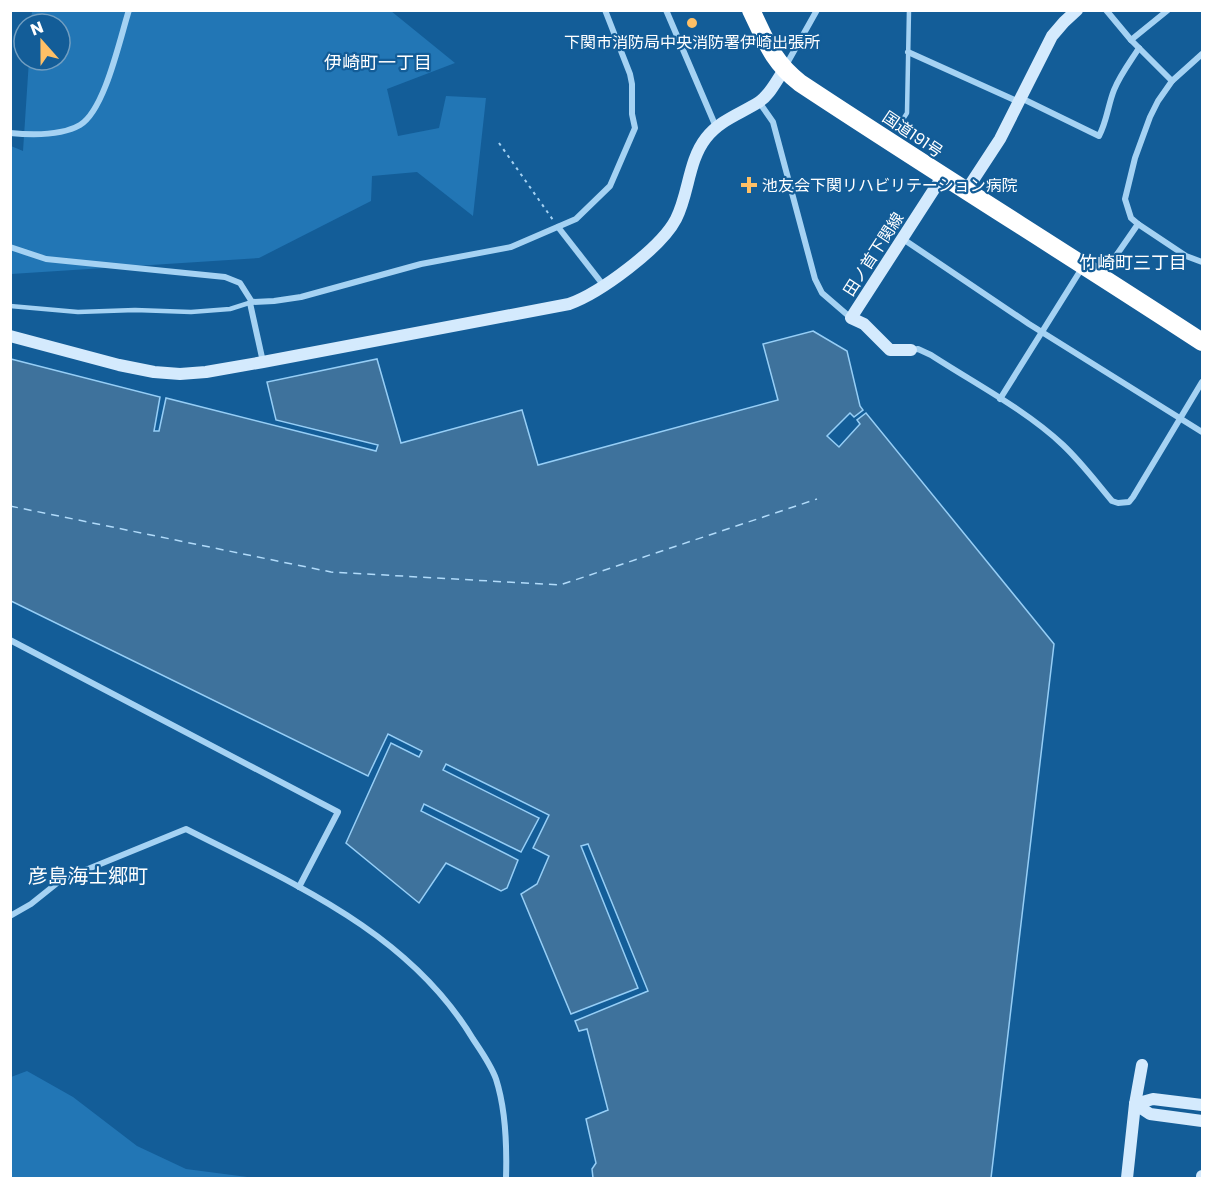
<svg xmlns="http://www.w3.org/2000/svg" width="1213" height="1189" viewBox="0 0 1213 1189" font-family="Poppins,'Noto Sans JP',sans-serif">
	<rect width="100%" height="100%" fill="#135d98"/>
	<g fill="#2276b5">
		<path d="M32,11h359l64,52 -68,26 11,47 41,-8 7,-32 40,2 -13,118 -56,-44 -45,4 -1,25 -112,57 -248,16v-128l12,5 6,-91h31v-36h-29z"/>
		<path d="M27,1071l46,26 64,49 49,23 69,9h-244v-101z"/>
	</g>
	<path fill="#3e729c" stroke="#96cef6" stroke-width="1.5" d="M813,331l34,20 13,55 3,4 -9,7 -4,-4 -23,23 12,11 21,-23 -3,-4 9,-7 188,231 -63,534h-398l-1,-9 4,-6 -10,-44 22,-9 -21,-81 -8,2 -4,-10 73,-30 -60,-147 -7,2 57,142 -67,26 -50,-120 16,-10 12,-28 -16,-8 16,-33 -103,-51 -3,6 96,48 -18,34 -97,-48 -3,7 97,49 -11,28 -6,3 -55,-28 -27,40 -73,-60 45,-100 28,14 3,-6 -34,-17 -20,42 -357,-175v-242l149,38 -6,34h5l7,-33 210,53 2,-6 -102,-25 -9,-38 110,-23 24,84 121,-33 16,55 240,-65 -15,-56z"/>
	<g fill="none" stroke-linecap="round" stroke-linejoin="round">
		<path stroke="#b1dbfa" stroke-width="1.5" stroke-dasharray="8 6" stroke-linecap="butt" d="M10,506l321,66 229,13 257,-86"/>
		<path stroke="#a5d2f3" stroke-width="2" stroke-dasharray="3 4.5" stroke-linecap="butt" d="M499,143l54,77"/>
		<g stroke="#a5d2f3" stroke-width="4.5">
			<path d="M898,127l9,-14 2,-103"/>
			<path d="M10,306l68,6 57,-2 56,2 39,-3 22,-7"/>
		</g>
		<g stroke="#a5d2f3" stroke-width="6">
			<path d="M666,10l50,117"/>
			<path d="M1106,10l25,30 41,41"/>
			<path d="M1131,40l37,-30"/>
			<path d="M908,52l111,50"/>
			<path d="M1202,54l-30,27 -14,20 -8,16 -15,41 -10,41 6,19 7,6 48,32 16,6"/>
			<path d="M785,67l32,-57"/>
			<path d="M1021,98l78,38c8,-15 9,-31 15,-46 6,-15 16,-28 25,-42"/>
			<path d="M759,102l14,20 42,157 7,14 29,25"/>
			<path d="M10,133c21,2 51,3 70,-8 25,-15 40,-87 49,-115"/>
			<path d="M558,227l46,59"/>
			<path d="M903,239l126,85 173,108"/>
			<path d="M10,247l36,12 179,18 15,6 12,19 22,-1 27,-4 120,-33 90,-17 65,-28 34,-33 25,-58 -3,-14v-30l-2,-10 -25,-64"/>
			<path d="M1102,276l36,-52"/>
			<path d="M250,303l13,59"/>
			<path d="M911,350l7,-1 13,6c43,28 95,55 132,90 18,17 33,37 49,56l6,2 11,-1 4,-5 69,-115"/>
			<path d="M1000,399l82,-131"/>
			<path d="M10,640l328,172 -39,75"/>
			<path d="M10,916l21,-12 30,-24 125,-51c106,54 223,103 287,210 8,12 18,26 23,40 10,31 11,67 10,99"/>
		</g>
		<g stroke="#d4eafd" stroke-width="12">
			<path d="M966,191l34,-52 52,-103 12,-14 13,-12"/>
			<path d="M10,336l109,29 35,7 26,2 26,-2 57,-10 306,-58c31,-11 92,-56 107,-85 13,-25 12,-58 30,-81 14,-18 34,-24 53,-36 11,-7 17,-21 25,-32"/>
			<path d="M911,350h-21l-26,-26 -13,-6 91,-141"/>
			<path d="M1135,1104l15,10 52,7"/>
			<path d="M1135,1104l18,-5 49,6"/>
			<path d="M1127,1178l8,-74 7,-39"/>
			<path d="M1202,1178v-2"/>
		</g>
		<path stroke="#fff" stroke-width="18" d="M751,10c15,31 21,51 49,73 133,88 269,172 402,259"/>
	</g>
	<g fill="#ffc066" stroke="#135d98" stroke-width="2">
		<circle cx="692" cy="23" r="6"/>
		<path d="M746 176h6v6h6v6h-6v6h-6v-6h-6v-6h6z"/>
	</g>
	<g text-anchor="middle" stroke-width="4.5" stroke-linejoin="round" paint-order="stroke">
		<g font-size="16" fill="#fff" stroke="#135d98">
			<text x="692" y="48">下関市消防局中央消防署伊崎出張所</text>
			<text x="762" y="191" text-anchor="start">池友会下関リハビリテーション病院</text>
		</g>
		<g font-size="16" fill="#fff" stroke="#135d98">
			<text transform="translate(913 134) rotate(34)" y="6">国道191号</text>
			<text transform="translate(873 254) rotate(-57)" y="6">田ノ首下関線</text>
		</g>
		<g font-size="18" fill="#fff" stroke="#135d98">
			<text x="378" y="69">伊崎町一丁目</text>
			<text x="1133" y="269">竹崎町三丁目</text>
		</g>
		<g font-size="20" fill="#fff" stroke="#135d98">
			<text x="88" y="883">彦島海士郷町</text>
		</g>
	</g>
	<rect width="1213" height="1189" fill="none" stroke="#ffffff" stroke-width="24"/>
	<g transform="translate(42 42) rotate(339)"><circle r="28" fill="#135d98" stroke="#719ec1" stroke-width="1.5"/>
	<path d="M0-4.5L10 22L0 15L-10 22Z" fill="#ffc066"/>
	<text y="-9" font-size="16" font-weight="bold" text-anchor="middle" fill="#ffffff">N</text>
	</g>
</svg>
